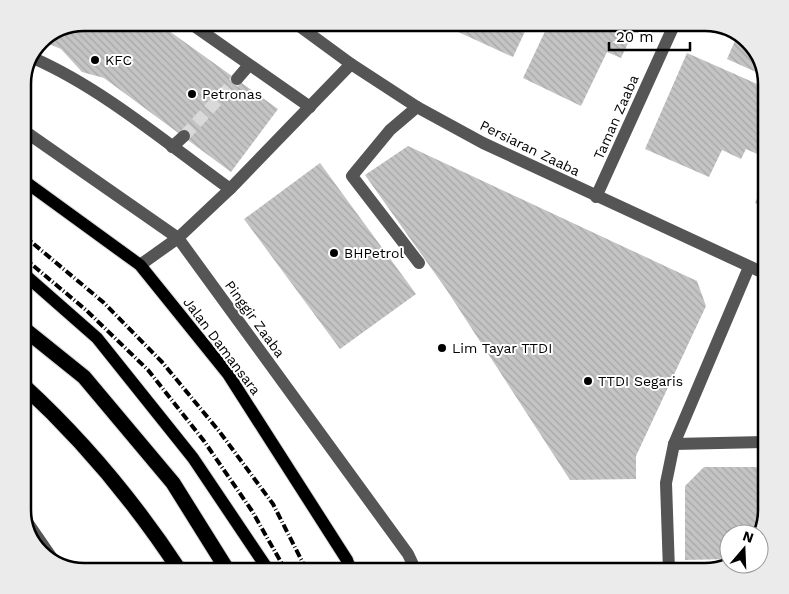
<svg xmlns="http://www.w3.org/2000/svg" width="789" height="594" viewBox="0 0 789 594" font-family="'Work Sans',sans-serif">
	<defs>
		<pattern id="building-back-hatch" width="6" height="6" patternUnits="userSpaceOnUse" patternTransform="scale(1.25)"><rect width="6" height="6" fill="#c4c4c4"/><path d="M-1 5l2 2M0 0l6 6M5-1l2 2" fill="none" stroke="#a7a7a7"/></pattern>
	</defs>
	<rect width="100%" height="100%" fill="#fff"/>
	<g fill="url(#building-back-hatch)">
		<path d="M84,23h74l120,86 -47,63 -127,-94 -22,-6 -21,-23 -19,-8 1,-3z"/>
		<path d="M457,23h72l-16,34 -59,-27z"/>
		<path d="M549,23h52l30,14 -10,21 -14,-6 -26,54 -58,-28z"/>
		<path d="M738,34l5,1 17,22 5,19 -38,-17z"/>
		<path d="M687,53l79,35v70l-20,-9 -5,10 -19,-9 -13,27 -64,-28z"/>
		<path d="M408,146l289,135 9,25 -70,150v23l-66,1 -124,-191 -81,-114z"/>
		<path d="M320,163l96,131 -76,55 -96,-130z"/>
		<path d="M766,178v30l-11,-5z"/>
		<path d="M704,467h62v43l-8,24h-29v25l-44,1v-74z"/>
		<path d="M551,565l2,6h-29z"/>
	</g>
	<g fill="none" stroke-linecap="round" stroke-linejoin="round">
		<path stroke="#d9d9d9" stroke-width="12" stroke-dasharray="12 6" stroke-linecap="butt" d="M184,136l53,-57"/>
		<g stroke="#dbdbdb" stroke-width="14">
			<g id="major">
				<path d="M23,180l117,85 88,109 119,186 4,11"/>
				<path d="M23,273l74,65 96,120 76,113"/>
			</g>
		</g>
		<g stroke="#dbdbdb" stroke-width="17">
			<g id="highway">
				<path d="M23,328l61,49 89,106 55,88"/>
				<path d="M23,385c60,55 113,119 157,186"/>
			</g>
		</g>
		<g stroke="#555" stroke-width="12">
			<path d="M190,23l120,84"/>
			<path d="M295,23l56,41 66,43 66,36 283,131"/>
			<path d="M33,58c69,30 136,87 197,131"/>
			<path d="M237,79l12,-14"/>
			<path d="M417,107l-27,23 -38,46 67,87"/>
			<path d="M23,130l155,108 230,316 8,17"/>
			<path d="M172,147l12,-11"/>
			<path d="M596,197l79,-174"/>
			<path d="M140,265l38,-27 52,-49 121,-125"/>
			<path d="M674,444l92,-2"/>
			<path d="M27,522l27,39"/>
			<path d="M669,571l-3,-88 8,-39 75,-177"/>
		</g>
		<use href="#major" stroke="#000" stroke-width="12"/>
		<use href="#highway" stroke="#000" stroke-width="15"/>
		<g stroke="#000" stroke-width="4" stroke-dasharray="8 2.5 1 2.5" stroke-linecap="butt">
			<path d="M23,235l80,67 59,60 57,69 54,73 34,67"/>
			<path d="M23,257l63,53 62,60 56,71 48,70 34,60"/>
		</g>
	</g>
	<g fill="#000" stroke="#fff" stroke-width="2">
		<circle cx="95" cy="60" r="5"/>
		<circle cx="192" cy="94" r="5"/>
		<circle cx="334" cy="253" r="5"/>
		<circle cx="442" cy="348" r="5"/>
		<circle cx="588" cy="381" r="5"/>
	</g>
	<g text-anchor="middle" stroke-width="4" stroke-linejoin="round" paint-order="stroke">
		<g font-size="14" fill="#000" stroke="#fff" text-anchor="start">
			<text x="105" y="65">KFC</text>
			<text x="202" y="99">Petronas</text>
			<text x="344" y="258">BHPetrol</text>
			<text x="452" y="353">Lim Tayar TTDI</text>
			<text x="598" y="386">TTDI Segaris</text>
		</g>
		<g font-size="14" fill="#000" stroke="#fff">
			<text transform="translate(616 117) rotate(-66)" y="5">Taman Zaaba</text>
			<text transform="translate(530 148) rotate(26)" y="5">Persiaran Zaaba</text>
			<text transform="translate(255 319) rotate(54)" y="5">Pinggir Zaaba</text>
			<text transform="translate(222 346) rotate(53)" y="5">Jalan Damansara</text>
		</g>
	</g>
	<path d="M0 0H789V594H0ZM84 31H705A53 53 0 0 1 758 84V510A53 53 0 0 1 705 563H84A53 53 0 0 1 31 510V84A53 53 0 0 1 84 31Z" fill="#ebebeb" fill-rule="evenodd"/>
	<path fill="none" stroke="#000" stroke-width="2.5" d="M84 31H705A53 53 0 0 1 758 84V510A53 53 0 0 1 705 563H84A53 53 0 0 1 31 510V84A53 53 0 0 1 84 31Z"/>
	<g transform="translate(744 549) rotate(19)"><circle r="24" fill="#ffffff" stroke="#999999"/>
	<path d="M0-4L9 19L0 12L-9 19Z" fill="#000000"/>
	<text y="-8" font-size="14" font-weight="bold" text-anchor="middle" fill="#000000">N</text>
	</g>
	<path d="M609 42v8h81v-8" fill="none" stroke="#000000" stroke-width="2.5"/>
	<text x="616" y="42" font-size="15" fill="#000000" stroke="#ffffff" stroke-width="4" paint-order="stroke">20 m</text>
</svg>
